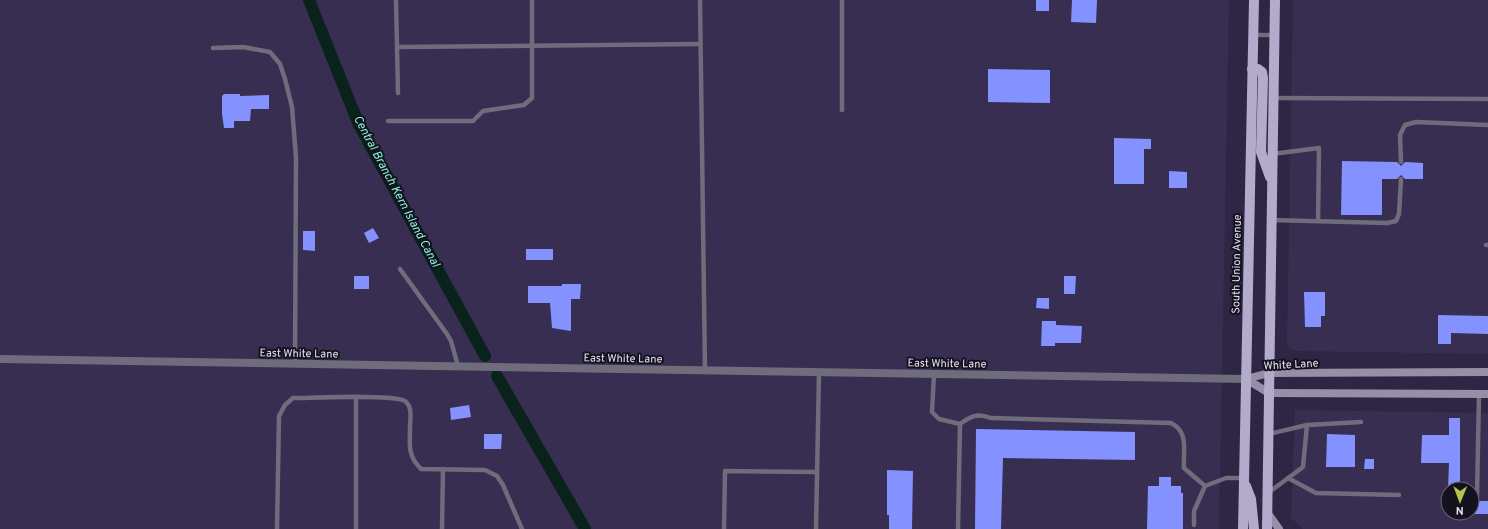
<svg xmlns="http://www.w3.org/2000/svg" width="1488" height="529" viewBox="0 0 1488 529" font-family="Overpass,sans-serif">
	<rect width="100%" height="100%" fill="#2e2644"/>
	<g fill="#382e51" fill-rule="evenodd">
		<path d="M0,0h1229l-10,529h-1219z"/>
		<path d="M1293,0h195v354l-191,-3 -7,-2 -3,-4z"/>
		<path d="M1295,410l193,3v116h-185l-12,-11zM1448,489h24v24h-24z"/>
	</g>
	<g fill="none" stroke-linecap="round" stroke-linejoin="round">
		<g stroke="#0a221c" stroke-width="12">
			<path d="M309,0l50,125 126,231"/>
			<path d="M497,376l88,153"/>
		</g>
	</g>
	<g fill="#8392fe">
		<rect x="1036" y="0" width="13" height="11"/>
		<path d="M1072,0h25l-1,23 -25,-1z"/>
		<path d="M988,69l62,1v33l-62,-1z"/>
		<path d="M224,94h16v2l29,-1v14h-18l-1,12h-16v7h-10l-2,-14v-18z"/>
		<path d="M1114,138l37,1v10h-7v35h-30z"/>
		<path d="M1342,161l55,1 4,4 4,-4 18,1v16h-18l-4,-4 -4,4h-15v36h-41z"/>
		<path d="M1169,171l18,1v16h-18z"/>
		<path d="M373,228l6,10 -10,5 -5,-10z"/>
		<path d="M303,231h12v20l-12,-1z"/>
		<rect x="526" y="249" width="27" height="11"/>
		<rect x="354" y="276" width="15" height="13"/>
		<path d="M1064,276h12l-1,18h-11z"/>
		<path d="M562,284h19l-1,15h-9v32l-19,-3 -2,-25h-22v-17h34z"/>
		<path d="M1304,292h21v24h-4v11h-16z"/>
		<path d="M1037,298h12v11l-13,-1z"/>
		<path d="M1438,315l50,1v18l-37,-1v11h-13z"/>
		<path d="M1042,321h14v4l26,1 -1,17h-26v3h-14z"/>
		<path d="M469,405l2,12 -20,3 -1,-12z"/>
		<path d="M1449,418h11v71h-12l1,-26h-28l1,-28h27z"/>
		<path d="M976,429l159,3v28l-132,-2 -2,71h-26z"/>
		<path d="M484,434h18l-1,15h-17z"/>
		<path d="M1327,434l28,1v32h-29z"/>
		<path d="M1365,459h9v10h-10z"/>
		<path d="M887,470l26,1 -1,58h-23v-14h-2z"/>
		<path d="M1159,477h12v9h10v7h2v36h-36l1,-43h11z"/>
		<rect x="1472" y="501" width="16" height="13"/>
	</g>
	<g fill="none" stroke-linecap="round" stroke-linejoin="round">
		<g stroke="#6f6c7b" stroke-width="4.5">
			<path d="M396,0l1,47 303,-3"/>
			<path d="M700,0l5,370"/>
			<path d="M842,0v110"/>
			<path d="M1254,35h20"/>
			<path d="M397,47l1,46"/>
			<path d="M213,48l30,-1 27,5 10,12 5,15 7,28 4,50 -1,207"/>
			<path d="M1273,98l215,1"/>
			<path d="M388,121h85l10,-10 41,-6 8,-7v-98"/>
			<path d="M1272,154l47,-6 -1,73"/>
			<path d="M1401,162l-1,-27 5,-10 11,-3 72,3"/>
			<path d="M1271,220l116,3 9,-2 3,-7 2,-35"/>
			<path d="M1486,245h2"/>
			<path d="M400,269l47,65 4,7 7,25"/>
			<path d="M934,374l-2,38 7,7 21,5"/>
			<path d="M1307,425l54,-3"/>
			<path d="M1288,478l28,15 83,2"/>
			<path d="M1268,493l35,-26 4,-42 -38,9"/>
			<path d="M1477,496l2,-102"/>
			<path d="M1194,525v-14l11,-25 21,-8h18"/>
			<path d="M277,529l2,-113 6,-11 8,-7c17,0 102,-4 112,3 8,6 5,18 5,26 0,18 -3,28 11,42l64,1 12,6 6,9 19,44"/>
			<path d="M356,529v-131"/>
			<path d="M442,529l1,-60"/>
			<path d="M724,529l1,-58 92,1"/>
			<path d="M816,529l3,-157"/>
			<path d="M958,529l2,-105c11,-8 17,-11 31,-6l180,5c18,9 12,26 13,45l21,18"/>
		</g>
		<path stroke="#6f6c7b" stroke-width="8" d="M0,359l1246,20"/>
		<g stroke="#9590a8" stroke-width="8">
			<path d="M1246,379l23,14 219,1"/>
			<path d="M1246,379l23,-6 219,-1"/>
			<path d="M1267,512l12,17"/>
		</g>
		<g stroke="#b2abcb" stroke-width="10">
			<path d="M1252,69h6l4,3 1,6 -2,74 9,25"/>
			<path d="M1246,486l5,13 3,30"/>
			<path d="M1243,529l11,-529"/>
			<path d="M1267,529l8,-529"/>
		</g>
	</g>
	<g text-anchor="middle" stroke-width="4" stroke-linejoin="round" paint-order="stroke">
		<g font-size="11" fill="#e7e2f6" stroke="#15121f">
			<text transform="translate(1236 264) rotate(-89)" y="4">South Union Avenue</text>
			<text transform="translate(299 353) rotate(1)" y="4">East White Lane</text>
			<text transform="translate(623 358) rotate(1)" y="4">East White Lane</text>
			<text transform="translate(947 363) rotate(1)" y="4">East White Lane</text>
			<text transform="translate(1291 364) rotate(-3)" y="4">White Lane</text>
		</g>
		<g font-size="12" font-style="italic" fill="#87fade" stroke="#15121f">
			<text transform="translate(397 191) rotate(62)" y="4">Central Branch Kern Island Canal</text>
		</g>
	</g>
	<g transform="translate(1460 501) rotate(181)"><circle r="19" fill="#15121f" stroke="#696575"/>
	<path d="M0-3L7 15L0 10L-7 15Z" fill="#b4c24a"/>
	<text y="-6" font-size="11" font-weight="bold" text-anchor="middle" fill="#e7e2f6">N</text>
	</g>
</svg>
